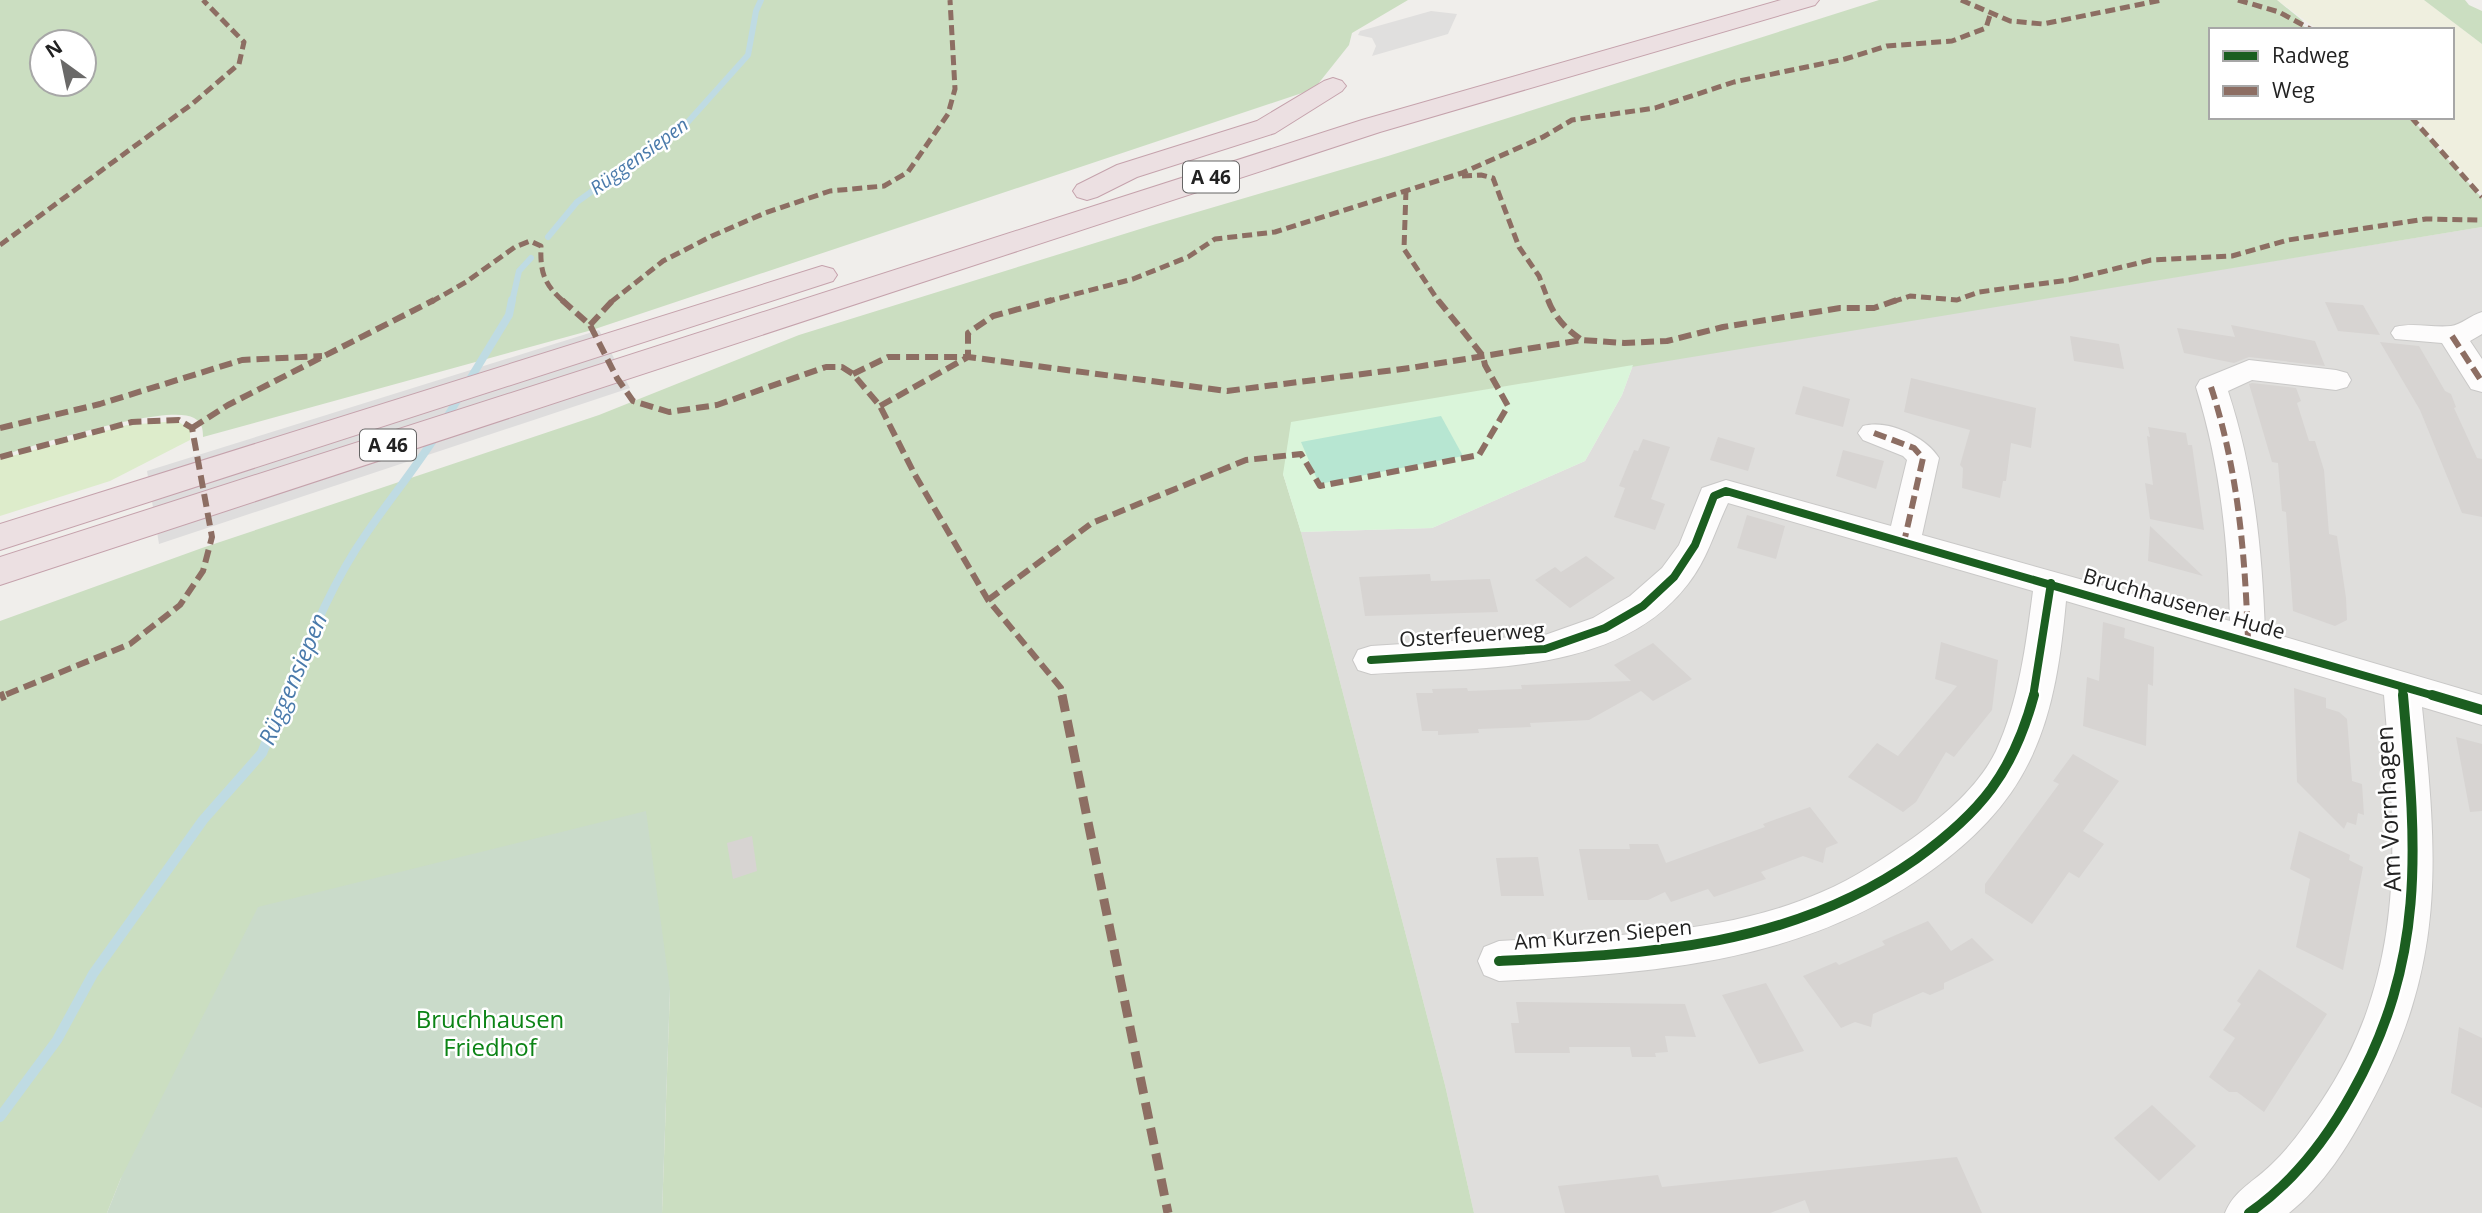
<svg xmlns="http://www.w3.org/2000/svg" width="2482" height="1213" viewBox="0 0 2482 1213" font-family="'Open Sans',sans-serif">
	<rect width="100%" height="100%" fill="#f0eeeb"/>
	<path fill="#dfdedc" d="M2482,227v986h-1008l-29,-128 -144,-553 131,-4 153,-67 37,-66 11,-30z"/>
	<path fill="#efefdf" d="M2277,0h147l58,44v150l-68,-77h38v-87h-134z"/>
	<path fill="#ddeccb" d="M177,421l13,8v11l-80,41 -110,35v-57l127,-34z"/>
	<g fill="#cbdec1" fill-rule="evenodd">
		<path d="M0,0h1408l-56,33 -3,12 -35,44 -722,241 -389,107c0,-8 -1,-15 -9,-19 -28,-15 -159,28 -194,38zM42,42h42v42h-42z"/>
		<path d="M1879,0h398l26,21 -4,2 10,7h-98v87h199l72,81v29l-899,148 -300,99 18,58 144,553 29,128h-812l8,-223 -549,188 -14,35h-107v-592l202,-73 397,-133 200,-80 354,-110 235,-69z"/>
		<path d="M2424,0h41l4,5 13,6v33z"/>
	</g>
	<path fill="#cadbca" d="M646,811l24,179 -8,223h-555l14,-35 137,-271z"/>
	<path fill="#daf5da" d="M1633,365l-11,30 -37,66 -153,67 -131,4 -18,-58 8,-52z"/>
	<path fill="#b7e6d2" d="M1441,416l22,40 -144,28 -18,-42z"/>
	<path fill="#e0dfde" d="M1431,11l26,3 -9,20 -76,22 4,-10 -4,-8 -14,-3 2,-4z"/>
	<path fill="#dedddd" d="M599,330l31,58 -471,156 -12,-73z"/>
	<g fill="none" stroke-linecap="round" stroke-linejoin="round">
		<g stroke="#bfdbe3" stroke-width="6">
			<path d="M548,237l29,-35 110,-79 61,-68 8,-44 5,-11"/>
			<path d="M512,302l7,-31 12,-13"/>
		</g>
		<g stroke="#bfdbe3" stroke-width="8">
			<path d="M444,422l65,-107 3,-15"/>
			<path d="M286,697c23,-56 45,-113 80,-163 23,-34 49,-65 71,-100"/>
		</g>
		<path stroke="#bfdbe3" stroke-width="10" d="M0,1117l57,-77 36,-66 110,-154 59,-67 24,-58"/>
	</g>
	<g fill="#d7d4d2">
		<path d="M2325,302l38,3 17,30 -42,-4z"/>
		<path d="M2231,325l84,16 10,25 -76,-9 -15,6 -50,-10 -7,-25 58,9z"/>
		<path d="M2070,336l49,8 5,25 -50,-8z"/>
		<path d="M2380,342l39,4 26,45 6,3 5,13 -2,1 23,50 5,1v58l-20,-4 -42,-103z"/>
		<path d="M1911,378l125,30 -5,40 -20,-5 -5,38h-3l-3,17 -38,-10 1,-20 -3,-3 10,-35 -66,-18z"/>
		<path d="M2252,383l44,5 5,13 -4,2 12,38h6l9,29 5,64 8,2 9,62 1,22 -12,6 -42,-15 -7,-99 -4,-1 -4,-48 -6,-1 -23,-78z"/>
		<path d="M1803,386l47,13 -7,28 -48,-13z"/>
		<path d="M2148,427l38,6 2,12h4l12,85 -54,-11 -5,-36 8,2 -6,-49 3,1z"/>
		<path d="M1718,437l37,11 -7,23 -38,-11z"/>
		<path d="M1643,439l27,8 -19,52 14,5 -10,26 -41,-13 11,-29 -6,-2 15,-36 4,1z"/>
		<path d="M1843,450l41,11 -8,28 -40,-13z"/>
		<path d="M1747,515l38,11 -9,33 -39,-11z"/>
		<path d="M2150,526l53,50 -55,-15z"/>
		<path d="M1586,556l29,22 -45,30 -35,-28 20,-13 6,5z"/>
		<path d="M1430,574l1,7 59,-2 8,33 -133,4 -6,-39z"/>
		<path d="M2103,622l22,6 -1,10 30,9 -1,39 -5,-2 -2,62 -63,-20 4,-49 12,4z"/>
		<path d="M1941,642l57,18 -6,50 -38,47 -8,-5 -30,50 -13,10 -55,-35 29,-34 21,13 59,-70 -22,-7z"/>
		<path d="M1653,643l39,36 -39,22 -12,-10 -52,29 -59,3 1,4 -53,2 1,4 -41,2v-4h-16l-6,-38h17l-1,-4 35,-1 1,3 54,-2 -1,-4 110,-4 -17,-16z"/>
		<path d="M2294,688l32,10v10l13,4 8,7 5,62 10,3 2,31 -6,-2 -2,12 -9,-3 -3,7 -47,-47z"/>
		<path d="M2456,737l26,7v67l-12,1z"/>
		<path d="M2073,754l46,27 -36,50 21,13 -25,34 -10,-6 -37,52 -47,-31v-9l74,-100 -6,-3z"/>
		<path d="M1810,807l28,36 -12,5 -3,15 -20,-7 -42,16 5,7 -52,18 -6,-8 -37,13 -6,-10 -17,8h-60l-9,-51h51l-1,-5h29l8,19 99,-36 -2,-3z"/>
		<path d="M2299,831l51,24 -1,5 14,7 -20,103 -47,-23 14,-68 -20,-10z"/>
		<path d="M752,836l5,35 -24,8 -6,-36z"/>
		<path d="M1538,857l6,39h-43l-5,-38z"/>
		<path d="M1928,921l23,30 21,-13 22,22 -50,23v6l-14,6 -7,-3 -50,22 -2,13 -16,-5 -14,6 -38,-52 33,-14 3,3 46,-20 -3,-4z"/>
		<path d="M2259,969l68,45 -63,98 -27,-20h-8l-20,-15 26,-39 -12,-8 18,-26 -4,-3z"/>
		<path d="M1766,983l38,68 -45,13 -37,-69z"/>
		<path d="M1516,1002l169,2 11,33 -31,-1 3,16 -13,1 1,4h-24l-2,-10h-61l1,6h-55l-4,-30h8z"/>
		<path d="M2459,1027l23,11v70l-31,-15z"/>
		<path d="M2152,1105l44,41 -37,35 -45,-43z"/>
		<path d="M1957,1157l25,56h-172l-5,-13 -35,13h-205l-7,-27 100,-11 4,12z"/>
	</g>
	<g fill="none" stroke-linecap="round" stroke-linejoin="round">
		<g stroke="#c9c8c7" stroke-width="2">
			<g id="minor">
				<path d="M2482,312v22l-12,7 12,18v33l-11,-3 -29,-46 -47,-4 -4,-6 4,-6c19,-5 37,1 56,-1 10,-1 20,-11 31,-14z"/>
				<path d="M2249,360l87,10 11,3 4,7 -4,7 -11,3 -84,-10 -24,11c26,79 34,158 37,240l217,64v30l-60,-18c16,154 24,259 -53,400 -21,39 -45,78 -80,106h-64c10,-24 29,-31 47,-49 19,-18 34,-40 49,-62 87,-129 75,-260 63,-407l-318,-94c-5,54 -12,110 -36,159 -22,46 -57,80 -98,110 -130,94 -278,103 -433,111l-15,-6 -6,-14 6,-14 15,-6c106,-5 224,-5 323,-49 33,-14 62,-34 91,-54 31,-22 66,-52 83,-87 23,-50 30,-106 37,-160l-305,-88c-13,27 -20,55 -40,81 -71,93 -213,83 -317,90l-13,-4 -5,-10 5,-10 13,-4 174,-11 48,-17 37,-22 32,-28 17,-23 23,-57 24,-8 165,46 16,-66 -4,-4 -40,-16 -5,-7 5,-7c25,-7 63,11 76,32l-17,77 308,86c-2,-81 -10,-157 -34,-234l4,-7z"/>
			</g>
		</g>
		<g stroke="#c5a2ac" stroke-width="2">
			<g id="highway">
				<path d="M1781,0h38l-4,5 -435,127 -1380,453v-28l1362,-437z"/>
				<path d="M1333,78l9,3 4,5 -4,5 -67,42 -138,44 -40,20 -10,3 -10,-3 -4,-6 4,-6 40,-20 140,-44 67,-40z"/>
				<path d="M822,266l11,3 4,6 -4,6 -833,269v-26z"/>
			</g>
		</g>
		<use href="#minor" fill="#fdfcfc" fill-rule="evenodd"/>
		<use href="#highway" fill="#ece0e2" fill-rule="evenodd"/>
		<g stroke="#8d6e63" stroke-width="5" stroke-dasharray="10 5" stroke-linecap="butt">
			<path d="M1961,0l49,21 33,3 119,-24"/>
			<path d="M2238,0l41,12 33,18"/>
			<path d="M2411,117l71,80"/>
			<path d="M1462,176l19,-1 12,3 26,69 20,29 10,26"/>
			<path d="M1406,190l-2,59 35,53"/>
			<path d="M0,245l192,-141 47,-40 5,-22 -41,-42"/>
			<path d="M431,302l35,-20 49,-35 15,-6 11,5c-1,27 3,38 23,56"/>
			<path d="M611,302l52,-41 49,-25 53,-23 65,-22 54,-5 24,-14 40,-58 7,-25 -5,-89"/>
			<path d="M1045,302l88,-23 55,-22 27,-18 60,-7 187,-59 81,-36 29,-17 83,-12 79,-26 111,-23 42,-13 65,-5 34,-13 4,-13"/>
			<path d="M1892,302l18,-6 47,4 22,-8 90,-12 82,-20 81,-4 56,-16 138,-21 56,1"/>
		</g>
		<g stroke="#8d6e63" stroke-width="6" stroke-dasharray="13 6" stroke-linecap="butt">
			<path d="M562,300l28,25 27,53 16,23 36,11 48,-7 109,-38h16l11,7 27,32 35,69 73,125 73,88 2,9"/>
			<path d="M1548,300c7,18 18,29 34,40"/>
			<path d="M590,325l23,-25"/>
			<path d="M2452,336l30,46"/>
			<path d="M853,374l35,-17h80l259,34 183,-23 172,-28 42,3 43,-2 56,-14 117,-19h34l23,-8"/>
			<path d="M2211,387c27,83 34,166 37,253"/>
			<path d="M880,406l88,-49v-24l25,-17 59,-16"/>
			<path d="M0,428l100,-24 142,-44 80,-4"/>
			<path d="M192,428l36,-23 206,-105"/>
			<path d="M1874,433l40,15 9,10 -19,84"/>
			<path d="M0,457l132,-35 47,-2 13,8 20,109 -9,34 -23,34 -50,39 -130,53"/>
			<path d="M988,600l104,-77 154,-63 55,-6 19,32 159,-31 29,-49 -23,-41 -2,-9 -45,-56"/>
		</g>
		<g stroke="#8d6e63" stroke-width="9" stroke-dasharray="17 9" stroke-linecap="butt">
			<path d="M1062,695l106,518"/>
			<path d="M0,697l5,-2"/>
		</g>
		<g stroke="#fff" stroke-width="12">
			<g id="cycleway-far1">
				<path d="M1371,660l174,-11 60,-21 38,-22 31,-29 21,-32 19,-49 12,-5 712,206"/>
				<path d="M2402,687l1,10"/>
				<path d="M2033,697l18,-114"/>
			</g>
		</g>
		<g stroke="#fff" stroke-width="15">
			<g id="cycleway">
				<path d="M2432,695l50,15"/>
				<path d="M1499,961c148,-7 291,-13 417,-102 65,-47 97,-86 118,-164"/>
				<path d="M2249,1213c45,-31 77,-73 103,-120 76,-136 64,-249 51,-398"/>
			</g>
		</g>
		<use href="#cycleway-far1" stroke="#1b5e20" stroke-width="8"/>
		<use href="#cycleway" stroke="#1b5e20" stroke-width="10"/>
	</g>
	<g text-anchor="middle" stroke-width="5" stroke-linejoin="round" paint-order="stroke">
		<g font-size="19" font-style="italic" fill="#4a7aab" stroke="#fff">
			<text transform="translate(639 156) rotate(-36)" y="7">Rüggensiepen</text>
		</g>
		<g fill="#fff" stroke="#646464" stroke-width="2">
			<rect x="1183" y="161.5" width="56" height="31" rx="5"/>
			<rect x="360" y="429.5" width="56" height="31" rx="5"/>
		</g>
		<g font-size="19" font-weight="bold" fill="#222">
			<text x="1211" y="184">A 46</text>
			<text x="388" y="452">A 46</text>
		</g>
		<g font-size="21" fill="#222" stroke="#fff">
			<text transform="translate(2184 604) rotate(16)" y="7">Bruchhausener Hude</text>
			<text transform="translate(1472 635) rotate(-4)" y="7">Osterfeuerweg</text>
			<text transform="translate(1603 935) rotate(-5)" y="7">Am Kurzen Siepen</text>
		</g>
		<g font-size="23" font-style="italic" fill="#4a7aab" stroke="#fff">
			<text transform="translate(293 679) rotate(-67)" y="8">Rüggensiepen</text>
		</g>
		<g font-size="24" fill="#222" stroke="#fff">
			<text transform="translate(2389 809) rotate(-93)" y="8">Am Vornhagen</text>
		</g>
		<g font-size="24" fill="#0c8416" stroke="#fff">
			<text x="490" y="1028">Bruchhausen<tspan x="490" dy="28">Friedhof</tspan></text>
		</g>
	</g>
	<rect x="2209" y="28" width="245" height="91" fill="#ffffff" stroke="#a7a7a7" stroke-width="2"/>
	<rect x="2223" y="51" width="35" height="10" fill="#1b5e20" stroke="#a7a7a7" stroke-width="2"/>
	<text x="2272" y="63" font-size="21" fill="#222222">Radweg</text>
	<rect x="2223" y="86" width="35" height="10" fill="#8d6e63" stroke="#a7a7a7" stroke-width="2"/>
	<text x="2272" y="98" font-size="21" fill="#222222">Weg</text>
	<g transform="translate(63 63) rotate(327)"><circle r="33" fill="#ffffff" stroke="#a7a7a7" stroke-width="2"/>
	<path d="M0-5L12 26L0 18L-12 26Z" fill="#6a6968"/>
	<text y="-10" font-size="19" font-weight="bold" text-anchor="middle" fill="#222222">N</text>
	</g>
</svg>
